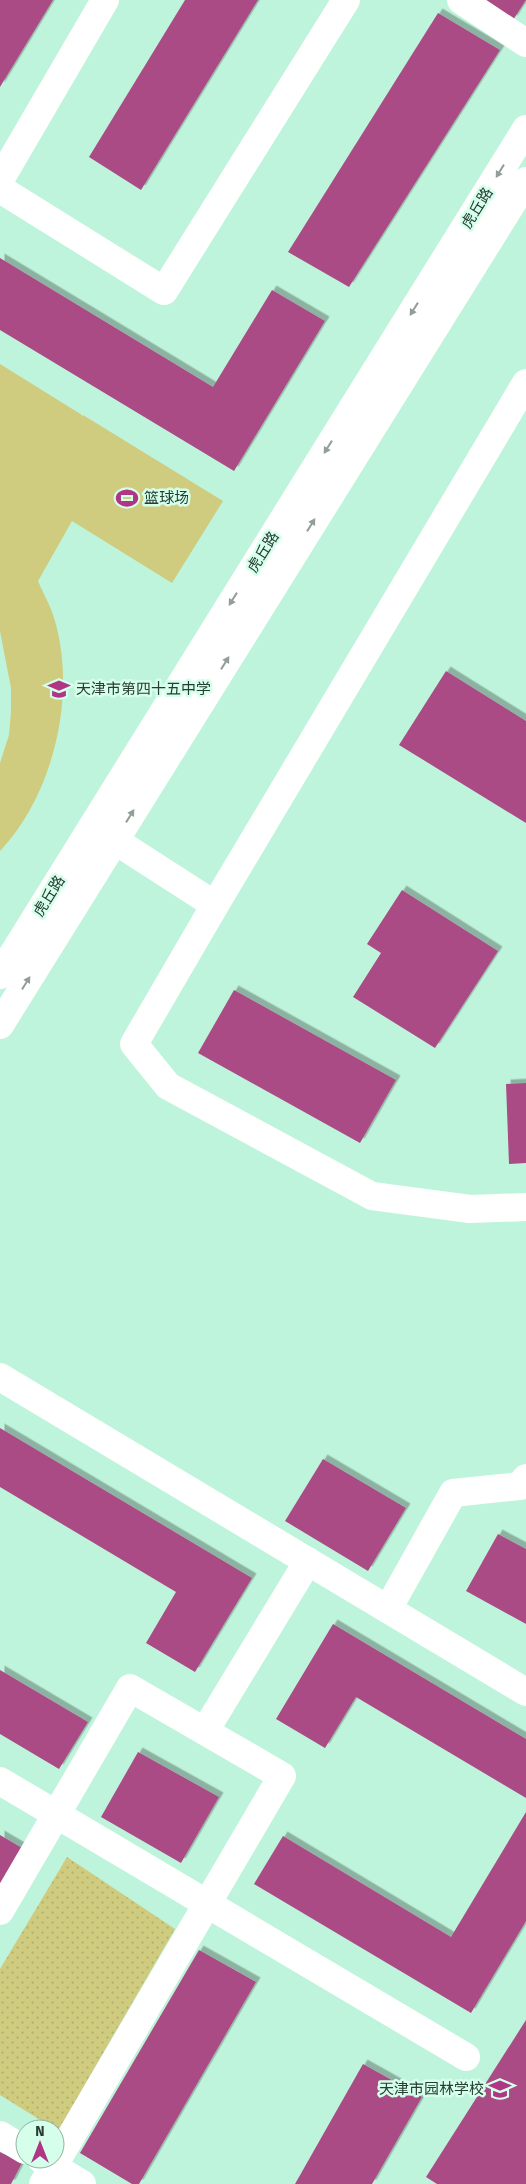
<svg xmlns="http://www.w3.org/2000/svg" width="526" height="2184" viewBox="0 0 526 2184" font-family="'Fira Sans','Noto Sans SC',sans-serif">
	<defs>
		<pattern id="grass-dots" width="8" height="8" patternUnits="userSpaceOnUse" patternTransform="scale(1.25)"><rect width="8" height="8" fill="#cfcb7f"/><path d="M2 2h.1M6 6h.1" fill="none" stroke="#b2af6e" stroke-width="1.8" stroke-linecap="round"/></pattern>
		<filter id="shadow"><feDropShadow dx="4.5" dy="-4.5" stdDeviation="0" flood-color="#0004"/></filter>
	</defs>
	<rect width="100%" height="100%" fill="#bff4dc"/>
	<path fill="url(#grass-dots)" d="M67,1857l108,72 -117,202 -58,-36v-126z"/>
	<path fill="#cfcb7f" d="M0,364l82,51 -1,2 2,-2 140,86 -51,82 -100,-62 -34,60c4,10 10,20 14,31 27,76 3,181 -52,239v-88l9,-28 2,-23v-24l-11,-57z"/>
	<g fill="#ab4b85" filter="url(#shadow)">
		<path d="M0,0h53l-53,87z"/>
		<path d="M185,0h73l-117,190 -52,-33z"/>
		<path d="M481,0h45l-13,20z"/>
		<path d="M438,13l62,37 -151,237 -61,-35z"/>
		<path d="M0,258l213,129 59,-97 53,31 -91,150 -234,-141z"/>
		<path d="M446,671l80,50v102l-127,-78z"/>
		<path d="M402,890l96,61 -63,97 -82,-51 28,-44 -14,-9z"/>
		<path d="M234,990l162,90 -36,63 -162,-90z"/>
		<path d="M526,1083v80l-17,1 -3,-80z"/>
		<path d="M0,1428l252,150 -57,94 -49,-29 30,-51 -176,-105z"/>
		<path d="M323,1459l83,49 -38,63 -83,-50z"/>
		<path d="M498,1534l28,15v75l-60,-33z"/>
		<path d="M333,1624l193,115v59l-170,-101 -31,51 -49,-29z"/>
		<path d="M0,1670l88,52 -29,47 -59,-35z"/>
		<path d="M138,1752l81,45 -38,66 -80,-46z"/>
		<path d="M526,1812v109l-55,92 -217,-129 29,-48 168,101z"/>
		<path d="M0,1835l22,13 -22,38z"/>
		<path d="M199,1950l57,32 -117,202h-7l-52,-31z"/>
		<path d="M526,2020v164h-89l-11,-7z"/>
		<path d="M363,2064l59,33 -50,87h-77z"/>
		<path d="M0,2152l22,11 -11,21h-11z"/>
	</g>
	<g fill="none" stroke-linecap="round" stroke-linejoin="round">
		<g stroke="#fff" stroke-width="28">
			<path d="M461,0l65,43"/>
			<path d="M0,180l105,-180"/>
			<path d="M0,189l164,102 182,-291"/>
			<path d="M526,383l-311,522 -81,139 34,42 204,110 98,13 56,-2"/>
			<path d="M100,831l115,74"/>
			<path d="M0,975l526,-846"/>
			<path d="M0,1025l526,-844"/>
			<path d="M0,1377l526,315"/>
			<path d="M388,1609l65,-116 67,-7 6,-8"/>
			<path d="M205,1731l103,-170"/>
			<path d="M0,1781l466,276"/>
			<path d="M0,1911l130,-223 152,88 -239,408"/>
			<path d="M0,2135l25,15"/>
			<path d="M41,2159l41,25"/>
		</g>
	</g>
	<defs><path id="oneway-solid" d="M-6-.8H1V-3.2L6.5 0L1 3.2V.8H-6Z" transform="scale(1.25)"/></defs>
	<g fill="#939e99">
		<use href="#oneway-solid" transform="translate(500 171) rotate(122)"/>
		<use href="#oneway-solid" transform="translate(414 309) rotate(122)"/>
		<use href="#oneway-solid" transform="translate(328 447) rotate(122)"/>
		<use href="#oneway-solid" transform="translate(311 525) rotate(-58)"/>
		<use href="#oneway-solid" transform="translate(233 599) rotate(122)"/>
		<use href="#oneway-solid" transform="translate(225 663) rotate(-58)"/>
		<use href="#oneway-solid" transform="translate(130 816) rotate(-58)"/>
		<use href="#oneway-solid" transform="translate(26 983) rotate(-58)"/>
	</g>
	<defs>
		<g id="stadium-bare" transform="scale(1.725)"><path d="M0-5a6.5 5 0 1 0 0 10a6.5 5 0 1 0 0-10ZM-3.5-1.8h7v3.6h-7Z" fill="#b13585" stroke="#d5ffeb" stroke-width="2.5" paint-order="stroke"/></g>
		<g id="school-bare" transform="scale(1.725)"><path d="M0-5L7-2L0 1L-7-2ZM-4 1L0 2.5L4 1V4Q0 6-4 4Z" fill="#b13585" stroke="#d5ffeb" stroke-width="2.5" paint-order="stroke"/></g>
	</defs>
	<g fill-rule="evenodd">
		<use href="#stadium-bare" x="127" y="498"/>
		<use href="#school-bare" x="59" y="689"/>
		<use href="#school-bare" x="500" y="2089"/>
	</g>
	<g text-anchor="middle" stroke-width="5" stroke-linejoin="round" paint-order="stroke">
		<g font-size="15" fill="#273c33" stroke="#d5ffeb">
			<text transform="translate(477 208) rotate(-58)" y="5">虎丘路</text>
			<text transform="translate(263 552) rotate(-58)" y="5">虎丘路</text>
			<text transform="translate(49 896) rotate(-58)" y="5">虎丘路</text>
		</g>
		<g font-size="15" fill="#273c33" stroke="#d5ffeb" text-anchor="start">
			<text x="144" y="503">篮球场</text>
			<text x="76" y="694">天津市第四十五中学</text>
			<text x="484" y="2094" text-anchor="end">天津市园林学校</text>
		</g>
	</g>
	<g transform="translate(40 2144)"><circle r="24" fill="#d5ffeb" stroke="#8fb1a1"/>
	<path d="M0-4L9 19L0 12L-9 19Z" fill="#b13585"/>
	<text y="-8" font-size="14" font-weight="bold" text-anchor="middle" fill="#273c33">N</text>
	</g>
</svg>
